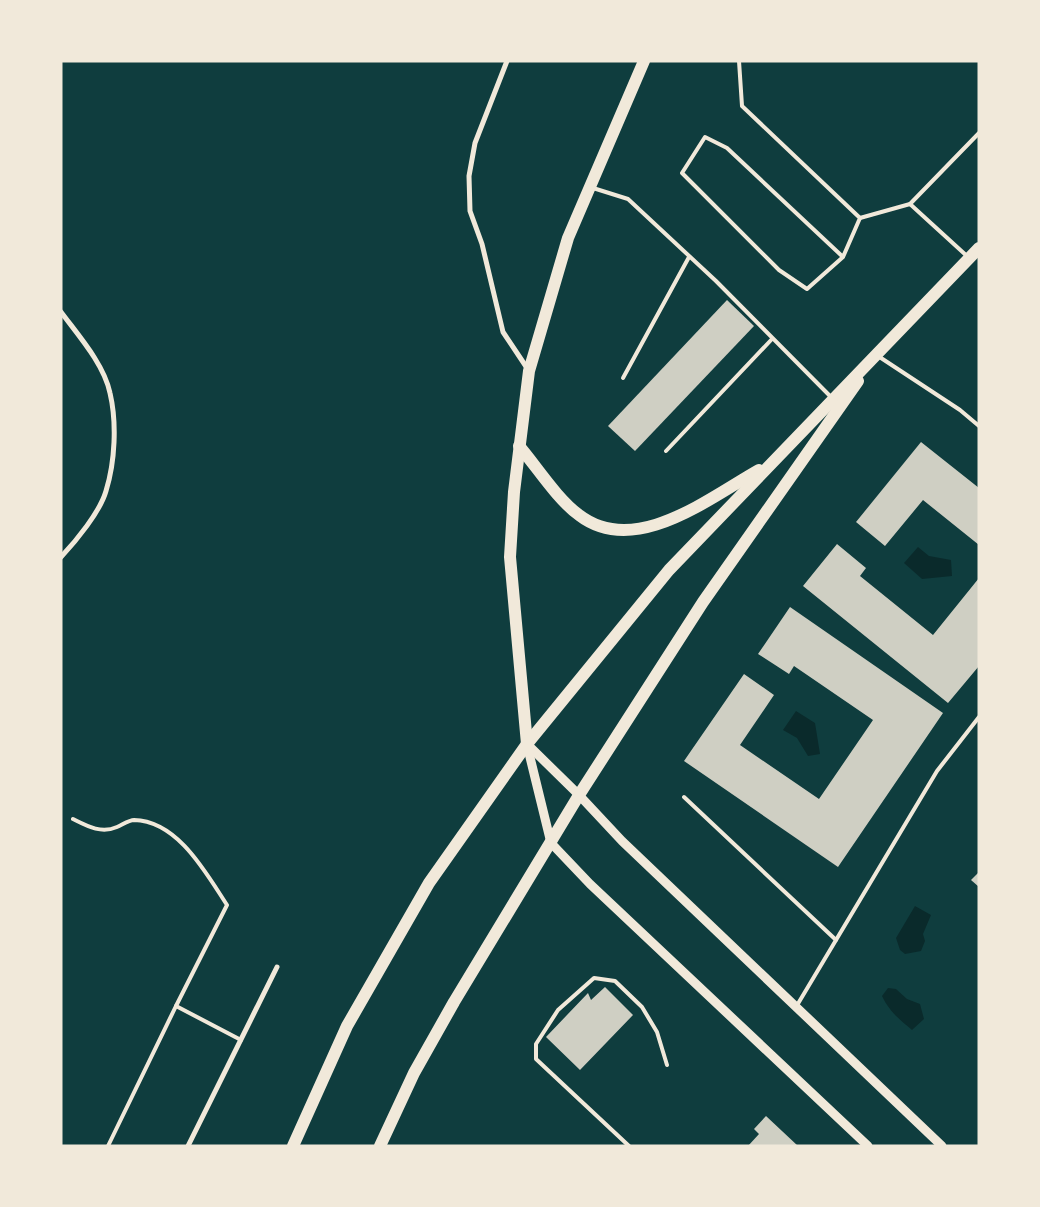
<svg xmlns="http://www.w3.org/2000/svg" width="1040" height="1207" viewBox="0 0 1040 1207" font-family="'DM Sans',sans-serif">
	<rect width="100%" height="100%" fill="#0f3d3e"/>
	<g fill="#0a2a2b">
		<path d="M918,547l11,9 22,4 1,16 -30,3 -18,-16z"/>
		<path d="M796,711l19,12 5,31 -12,2 -11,-18 -14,-8z"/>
		<path d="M915,906l16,9 -8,19 2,7 -4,10 -16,3 -5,-4 -4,-12z"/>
		<path d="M888,988l8,1 11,10 13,5 4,15 -12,11c-13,-11 -23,-19 -30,-34z"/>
	</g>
	<g fill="#cfcfc3">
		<path d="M727,300l27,26 -119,125 -27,-25z"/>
		<path d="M921,442l58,46v57l-56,-45 -38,46 -29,-24z"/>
		<path d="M837,544l29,24 -6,8 73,59 46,-57v88l-31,37 -145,-117z"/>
		<path d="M790,607l153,106 -105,154 -154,-106 60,-87 30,21 -34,50 79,54 54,-79 -79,-54 -5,8 -31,-20z"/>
		<path d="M979,872v15l-8,-7z"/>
		<path d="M605,987l28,28 -53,55 -34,-33 42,-44 3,7z"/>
		<path d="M766,1116l32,30h-50l11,-12 -5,-5z"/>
	</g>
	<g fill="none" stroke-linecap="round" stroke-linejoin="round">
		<g stroke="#f1e9da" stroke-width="4">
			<path d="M739,61l3,45 118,112 -17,39 -36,32 -28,-19 -97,-97 23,-36 22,11 116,109"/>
			<path d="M593,188l35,11 88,82 115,116"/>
			<path d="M910,204l69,-71"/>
			<path d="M860,218l50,-14 58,53"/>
			<path d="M878,356l82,54 19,16"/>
			<path d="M623,378l66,-121"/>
			<path d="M666,451l106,-112"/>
			<path d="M684,797l152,143"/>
			<path d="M73,819c14,7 28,15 44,8 5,-2 12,-7 17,-7 44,1 72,53 93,85l-51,101 65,34"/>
			<path d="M796,1007l141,-236 42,-54"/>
			<path d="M108,1146l68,-140"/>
			<path d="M629,1146l-93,-87v-15l22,-34 36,-32 21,3 27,26 15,25 10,33"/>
		</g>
		<g stroke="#f1e9da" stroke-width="5">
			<path d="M507,61l-32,82 -6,33 1,35 12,33 21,88 24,36"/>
			<path d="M61,312c17,23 43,52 49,81 7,30 5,69 -4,98 -6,21 -30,50 -45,66"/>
			<path d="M188,1146l89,-179"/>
		</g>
		<g stroke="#f1e9da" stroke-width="9">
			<path d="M527,744l52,51 43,46 320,305"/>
			<path d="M527,745l24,98 39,41 278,262"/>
		</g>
		<g stroke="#f1e9da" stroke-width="12">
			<path d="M519,446c18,21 38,53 60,69 56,43 130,-17 180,-45"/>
			<path d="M527,744l-17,-187 4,-65 15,-121 39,-133 76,-177"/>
			<path d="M293,1146l54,-120 82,-143 98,-139 142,-174 310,-322"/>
			<path d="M380,1146l34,-73 40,-71 125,-207 124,-193 155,-221"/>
		</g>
	</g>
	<rect width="1040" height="1207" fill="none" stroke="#f1e9da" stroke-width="125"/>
</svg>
